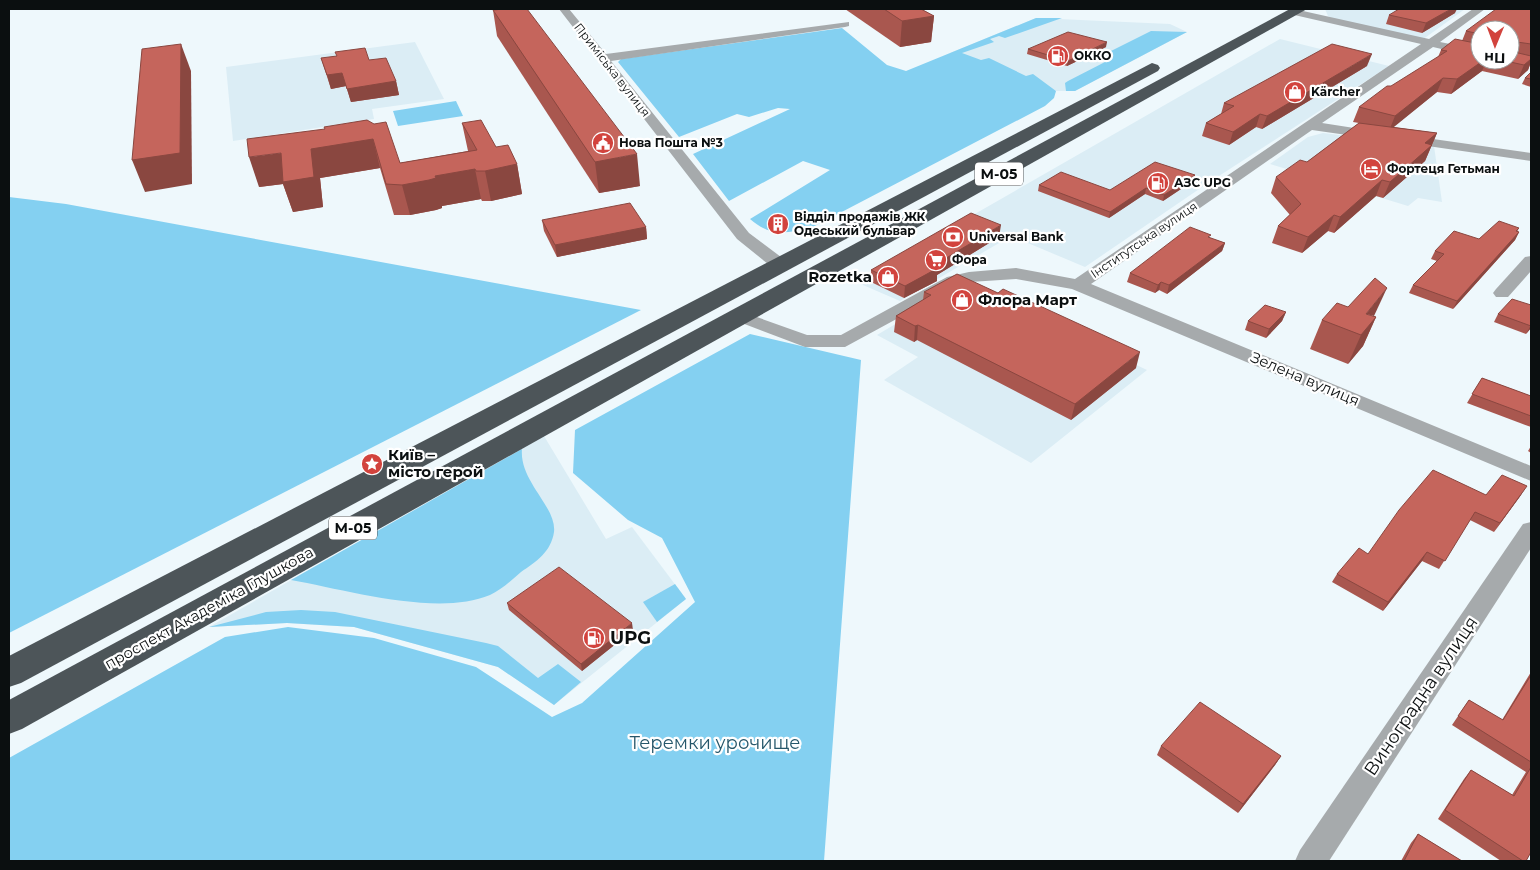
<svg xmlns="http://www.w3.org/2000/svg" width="1540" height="870" viewBox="0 0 1540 870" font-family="Montserrat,sans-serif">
	<rect width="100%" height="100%" fill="#eef8fc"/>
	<g fill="#dbedf5">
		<path d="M1325,9h140l-43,31 -88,-21 -6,-3z"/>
		<path d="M1036,18l134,6 17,8 -112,59h-19l-14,-8 -92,-30z"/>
		<path d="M1280,39l109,27 -181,117 -123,84 -74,-31 -111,65 -44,-19z"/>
		<path d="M415,42l29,57 -72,10 2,10 -141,22 -7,-74z"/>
		<path d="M1323,133l111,13 8,56 -24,-4 -10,8 -138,-42 38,-27z"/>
		<path d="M964,283l183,87 -116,93 -147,-83 34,-23 -41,-22z"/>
		<path d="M544,436l62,103 26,-12 54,72 -132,106 -56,-38 -144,-40 -67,-4 -78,4z"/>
	</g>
	<g fill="#84d0f1">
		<path d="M1036,18h26l-57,20 -6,-2 -9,3 4,3 -32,11 19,7 8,-2 37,18 7,-2 23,17 -2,7 -9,8 -232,121c-27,6 -41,11 -63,-8l80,-49 -27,-9 -74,40 -36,-47 97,-45 -12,-1 -29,9 -12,-3 -58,23 -61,-75 3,-3 221,-31 45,37 19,6z"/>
		<path d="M1151,31l36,1 -112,59h-9l-1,-8 3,-2 37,-19 4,-10z"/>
		<path d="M456,101l7,15 -65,10 -5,-15z"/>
		<path d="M9,197l57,7 575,106 -632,323z"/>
		<path d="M750,334l111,26 -37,501h-815v-103l216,-121 63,-10 86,11 102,29 76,50 30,-14 113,-101 -33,-64 -34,-18 -55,-47 2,-43z"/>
		<path d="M522,449c-3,32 35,58 32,83 -3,20 -18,30 -33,40 -9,8 -20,18 -31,23 -52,22 -143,-5 -199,-15z"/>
		<path d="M675,584l11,15 -29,23 -14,-20z"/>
		<path d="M301,610l34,2 151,31 12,3 40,32 20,-14 23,18 -27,23 -56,-38 -144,-40 -67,-4 -78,4 57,-15z"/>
	</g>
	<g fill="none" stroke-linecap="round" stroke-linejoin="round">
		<g fill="#a6aaac" fill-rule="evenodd">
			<path d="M559,9h10l37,45 243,-32v4l-4,1 -234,34 138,172 36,27 3,4 -3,4h-12l-36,-29z"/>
			<path d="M1294,9l135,30 44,-30h12l-45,33 40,8v8l-47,-11 -111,76 58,9 2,3 -2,3 -5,1 -63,-9 -221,154 440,182v15l-459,-192 -56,-10 -46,3 -11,3 -114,62h-40l-71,-27 -3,-4 3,-4 6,-1 67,24h34l106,-58 22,-5 47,-4 59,11 346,-235 -131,-30 -1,-2z"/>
			<path d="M1405,135l126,18v8l-131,-19 -2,-3z"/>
			<path d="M1531,256v15l-23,26h-12l-3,-4 3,-4 29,-32z"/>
			<path d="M1531,522v26l-202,313h-34l5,-11 223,-326z"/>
		</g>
		<g fill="#4d5559" fill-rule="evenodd">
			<path d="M1290,9h17l-1285,720 -13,5v-34z"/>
			<path d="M1152,63l6,2 2,3 -2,3 -1137,612 -12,4v-31z"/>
		</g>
	</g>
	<g fill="#a9574f" fill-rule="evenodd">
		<path d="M845,9h76l13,7 -3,26 -31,5z"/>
		<path d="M1531,9v53l-3,8 -10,9 -36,-8 -31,23 -14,-2 -44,35 44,6 -12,28 -42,37 -7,-2 -42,37 -6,-2 -26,22 -30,-10 6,-17 12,-11 -19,-22 5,-16 31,-15 52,-39 -6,-1 6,-15 79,-50 3,-7 21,-9 4,-10zM1480,30h30v30h-30z"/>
		<path d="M493,10l147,176 -41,7 -102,-157z"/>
		<path d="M1455,13l-33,20 -36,-9 3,-9z"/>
		<path d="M1106,47l-39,19 -40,-12 1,-5z"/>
		<path d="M321,58l48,2 27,21 3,14 -48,7 -5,-16 -15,3z"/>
		<path d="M1367,66l-105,63 -6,-2 -27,18 -27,-9 4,-13 15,-9 3,-11z"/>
		<path d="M1531,72v15l-9,-3 3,-6z"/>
		<path d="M367,120l33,43 68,-12 -6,-28 34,24 21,17 5,30 -31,7h-9l-1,-2 -39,7v2l-6,2 -26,5h-16l-14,-47 -60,10 3,29 -30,5 -10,-28 -24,3 66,-58z"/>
		<path d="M1195,175l-2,6 -30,20 -18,-7 -36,24 -71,-27 1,-6 71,5z"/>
		<path d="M542,220l104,7 1,12 -90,18 -13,-26z"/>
		<path d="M1519,228l-2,4h2l-4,8 -62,69 -44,-16 4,-8 24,-24 -6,-2 4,-8z"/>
		<path d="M999,237l-62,38v6l-33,17 -33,-16v-12z"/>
		<path d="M1210,238l15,5 -3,8 -55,43 -8,-4 -4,3 -28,-11 3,-9z"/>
		<path d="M924,292l212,76 -65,52 -154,-80 -3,2 -20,-10 2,-16 27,-16z"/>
		<path d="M1531,305v23l-5,6 -32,-12 4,-8z"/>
		<path d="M1286,312l-4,9 -16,17 -21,-8 3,-9z"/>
		<path d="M1374,316l2,1 -13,29 -15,18 -38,-15 12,-29z"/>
		<path d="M1482,378l49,18v31l-64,-24z"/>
		<path d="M1531,446v7l-3,-2z"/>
		<path d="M1486,495h35l-27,37 -24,-12 -31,49 -17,-8 -39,50 -51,-29 5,-8 31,-20z"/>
		<path d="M507,603l126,27 -51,41 -73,-61z"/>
		<path d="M1531,672v180l-5,9h-25l-63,-42 26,-40 7,-9 41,25 14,-23 -74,-47 17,-25 33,20z"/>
		<path d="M1161,746l120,10 -6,9 -37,48 -81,-58z"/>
		<path d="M1418,834l44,27h-61l10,-18z"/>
	</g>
	<g fill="#8a4740">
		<path d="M1451,9h6l-2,4 -33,20 4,-10z"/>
		<path d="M934,16l-3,26 -31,5 2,-26z"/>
		<path d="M1107,42l-1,5 -39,19 1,-5z"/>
		<path d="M181,44l10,27 1,113 -47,8 -13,-32z"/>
		<path d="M1372,54l-5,12 -105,63 5,-13z"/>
		<path d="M1531,59v3l-3,8 -10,9 6,-14z"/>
		<path d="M1484,60h3l-5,11 -31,23 6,-15z"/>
		<path d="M342,73l4,13 -15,3 -4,-14z"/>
		<path d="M1443,78l-6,14 -48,39 6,-15z"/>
		<path d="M396,81l3,14 -48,7 -4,-13z"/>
		<path d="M1260,114l-4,13 -27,18 4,-13z"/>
		<path d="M1437,133l-12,28 -42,37 7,-16 35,-39z"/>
		<path d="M373,139l7,29 -60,10 3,29 -30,5 -10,-28 -24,3 -10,-30 32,-4z"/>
		<path d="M637,154l3,32 -41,7 -4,-31z"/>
		<path d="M517,164l5,30 -31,7 -6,-30z"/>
		<path d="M475,169l6,30 -39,7v2l-6,2 -26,5 -8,-30 33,-9z"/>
		<path d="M1195,175l-2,6 -30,20 1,-6z"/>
		<path d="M1382,180l-6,16 -42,37 6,-16z"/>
		<path d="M1146,188l-1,6 -36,24 1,-6z"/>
		<path d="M1334,215l-6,16 -26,22 6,-16z"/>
		<path d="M1001,225l-2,12 -62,38v6l-33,17 1,-12 28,-20z"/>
		<path d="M646,227l1,12 -90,18 -2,-12z"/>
		<path d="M1519,232l-4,8 -62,69 4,-8z"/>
		<path d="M1225,243l-3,8 -55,43 2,-9z"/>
		<path d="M1161,282l-2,8 -4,3 3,-8z"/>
		<path d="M1387,288l-13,28 -8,-2z"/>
		<path d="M1286,312l-4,9 -16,17 3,-9z"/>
		<path d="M1376,317l-13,29 -15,18 13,-29z"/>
		<path d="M918,325l-1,15 -3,2 1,-16z"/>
		<path d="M1531,325v3l-5,6z"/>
		<path d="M1140,352l-4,16 -65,52 4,-16z"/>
		<path d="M1527,486l-6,9 -27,37 6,-9z"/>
		<path d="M1427,552l-5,9 -39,50 5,-9z"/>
		<path d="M632,623l1,7 -51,41 -1,-7z"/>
		<path d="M1281,756l-6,9 -37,48 5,-9z"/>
	</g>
	<g fill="#c5655c" stroke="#8a4740">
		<path d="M504,9h23l110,145 -42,8 -102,-152z"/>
		<path d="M884,9h37l13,7 -32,5z"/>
		<path d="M1399,9h52l-25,14 -37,-8z"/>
		<path d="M1496,9h35v35l-14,-2 -3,3h-4v-15h-30v4l-14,-3z"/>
		<path d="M1068,32l39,10 -39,19 -40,-12z"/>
		<path d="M1455,39l25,5v16h4l-27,19 -14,-1 -48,38 -36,-9 28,-21h4l56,-35 -6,-1z"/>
		<path d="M181,44l-1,109 -48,7 10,-111z"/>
		<path d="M1332,44l40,10 -105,62 -7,-2 -27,18 -27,-9 28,-17 -10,-3z"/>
		<path d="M365,48l4,12 17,-2 10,23 -49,8 -5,-16 -15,2 -6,-17 16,-2 -2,-4z"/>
		<path d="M1510,51l21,5v3l-7,6 -23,-5h9z"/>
		<path d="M1531,72v7l-6,-1z"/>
		<path d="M367,120l7,4 12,-2 14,41 77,-13 -15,-27 19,-3 15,27 12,-2 9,19 -32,7h-9l-1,-2 -40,7 1,2 -7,2 -27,5 -16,-1 -13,-45 -62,10 3,28 -31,5 -2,-29 -32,4 -2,-18 78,-10 -1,-2z"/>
		<path d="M1359,123l78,10 -12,10 7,2 -42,37 -8,-2 -42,37 -6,-2 -26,22 -30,-11 23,-22 -25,-27 24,-17 7,2z"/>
		<path d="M1155,162l40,13 -31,20 -18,-7 -36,24 -71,-27 22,-13 49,18z"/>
		<path d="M630,203l16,24 -91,18 -13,-25z"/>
		<path d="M971,213l30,12 -68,41 5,2 -33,18 -34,-16z"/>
		<path d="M1499,221l20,7 -3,3 3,1 -62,69 -44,-16 31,-31 -9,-3 19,-20 25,8z"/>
		<path d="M1190,227l21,8 -3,2 17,6 -56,42 -8,-3 -3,3 -28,-12z"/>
		<path d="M957,274l41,19 5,-4 137,63 -65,52 -157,-79 -3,1 -19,-10 35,-21 -7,-3z"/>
		<path d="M1375,278l12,10 -21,26 10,3 -15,18 -39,-15 15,-17 11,4z"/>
		<path d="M1512,299l19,6v21l-33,-12z"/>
		<path d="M1265,305l21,7 -17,17 -21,-8z"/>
		<path d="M1482,378l49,18v20l-59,-22z"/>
		<path d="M1433,470l53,25 16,-20 25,11 -27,37 -25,-11 -30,49 -18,-9 -39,50 -51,-28 22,-26 9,6 31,-44z"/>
		<path d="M559,567l73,56 -51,41 -74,-61z"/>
		<path d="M1531,675v87l-73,-46 11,-16 34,20z"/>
		<path d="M1200,702l81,54 -38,48 -82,-58z"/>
		<path d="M1531,767v85l-5,9h-3l-78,-51 26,-40 43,26z"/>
		<path d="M1418,834l44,27h-58z"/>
	</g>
	<defs>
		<g id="fuel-disc" transform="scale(1.125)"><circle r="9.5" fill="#d2433d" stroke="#fff"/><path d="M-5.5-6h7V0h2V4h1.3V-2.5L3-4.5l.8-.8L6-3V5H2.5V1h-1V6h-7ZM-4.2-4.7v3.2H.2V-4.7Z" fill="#fff"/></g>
		<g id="shop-disc" transform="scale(1.125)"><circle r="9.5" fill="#d2433d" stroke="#fff"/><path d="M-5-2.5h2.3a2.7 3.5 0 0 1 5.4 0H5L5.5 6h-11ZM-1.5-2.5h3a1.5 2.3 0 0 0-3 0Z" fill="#fff"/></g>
		<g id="civic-disc" transform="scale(1.125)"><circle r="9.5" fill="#d2433d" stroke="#fff"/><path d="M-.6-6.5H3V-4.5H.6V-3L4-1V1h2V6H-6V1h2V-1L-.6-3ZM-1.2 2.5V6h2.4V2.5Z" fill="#fff"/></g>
		<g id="hotel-disc" transform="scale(1.125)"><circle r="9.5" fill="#d2433d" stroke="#fff"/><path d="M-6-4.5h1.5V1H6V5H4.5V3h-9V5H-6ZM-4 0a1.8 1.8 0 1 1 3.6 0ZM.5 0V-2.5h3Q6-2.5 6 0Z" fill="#fff"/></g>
		<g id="building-disc" transform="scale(1.125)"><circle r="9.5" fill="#d2433d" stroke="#fff"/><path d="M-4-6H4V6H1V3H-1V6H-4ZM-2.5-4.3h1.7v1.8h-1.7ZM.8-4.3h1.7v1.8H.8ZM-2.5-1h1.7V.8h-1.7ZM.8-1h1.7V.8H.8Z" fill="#fff"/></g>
		<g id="bank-disc" transform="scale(1.125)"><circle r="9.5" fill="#d2433d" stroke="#fff"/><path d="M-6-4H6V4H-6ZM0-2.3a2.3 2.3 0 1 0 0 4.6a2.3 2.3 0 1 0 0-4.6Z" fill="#fff"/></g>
		<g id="supermarket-disc" transform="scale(1.125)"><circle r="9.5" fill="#d2433d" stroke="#fff"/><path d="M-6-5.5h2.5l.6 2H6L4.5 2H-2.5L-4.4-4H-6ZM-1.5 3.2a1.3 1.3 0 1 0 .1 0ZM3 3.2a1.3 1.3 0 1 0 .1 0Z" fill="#fff"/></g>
		<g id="sight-disc" transform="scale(1.125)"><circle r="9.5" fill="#d2433d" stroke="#fff"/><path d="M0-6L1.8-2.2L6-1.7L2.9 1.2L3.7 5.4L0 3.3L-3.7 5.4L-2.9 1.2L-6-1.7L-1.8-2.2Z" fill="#fff"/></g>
	</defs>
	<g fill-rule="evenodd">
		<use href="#fuel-disc" x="1058" y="56"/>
		<use href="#shop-disc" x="1295" y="92"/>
		<use href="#civic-disc" x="603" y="143"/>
		<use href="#hotel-disc" x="1371" y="169"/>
		<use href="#fuel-disc" x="1158" y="183"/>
		<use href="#building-disc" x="778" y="224"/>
		<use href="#bank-disc" x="953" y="237"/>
		<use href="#supermarket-disc" x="936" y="260"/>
		<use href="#shop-disc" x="888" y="277"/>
		<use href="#shop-disc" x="962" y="300"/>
		<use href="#sight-disc" x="372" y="464"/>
		<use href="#fuel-disc" x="594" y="638"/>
	</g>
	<g text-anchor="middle" stroke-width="4.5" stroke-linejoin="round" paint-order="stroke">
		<g font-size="12" font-weight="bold" fill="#0b0f10" stroke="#fff" text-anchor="start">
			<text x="1074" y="60">ОККО</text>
			<text x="1311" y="96">Kärcher</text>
			<text x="619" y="147">Нова Пошта №3</text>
			<text x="1387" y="173">Фортеця Гетьман</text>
			<text x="1174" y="187">АЗС UPG</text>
			<text x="794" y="221">Відділ продажів ЖК<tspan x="794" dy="14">Одеський бульвар</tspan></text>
			<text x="969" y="241">Universal Bank</text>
			<text x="952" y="264">Фора</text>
		</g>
		<g font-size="12" fill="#0b0f10" stroke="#fff">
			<text transform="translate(612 70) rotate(52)" y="4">Приміська вулиця</text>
			<text transform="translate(1144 240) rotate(-34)" y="4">Інститутська вулиця</text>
		</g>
		<g fill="#fff" stroke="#545758" stroke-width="1">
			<rect x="975" y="162.5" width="48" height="23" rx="4"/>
			<rect x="329" y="516.5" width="48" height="23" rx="4"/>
		</g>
		<g font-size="14" font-weight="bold" fill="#0b0f10">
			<text x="999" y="179">М-05</text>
			<text x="353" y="533">М-05</text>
		</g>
		<g font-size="15" font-weight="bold" fill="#0b0f10" stroke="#fff" text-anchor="start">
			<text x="872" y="282" text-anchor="end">Rozetka</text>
			<text x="978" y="305">Флора Март</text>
			<text x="388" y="460">Київ –<tspan x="388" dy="17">місто герой</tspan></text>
		</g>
		<g font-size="15" fill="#0b0f10" stroke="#fff">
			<text transform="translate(1305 379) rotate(23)" y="5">Зелена вулиця</text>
			<text transform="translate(209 608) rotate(-29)" y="5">проспект Академіка Глушкова</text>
		</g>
		<g font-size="18" font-weight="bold" fill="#0b0f10" stroke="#fff" text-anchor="start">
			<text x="610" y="644">UPG</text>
		</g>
		<g font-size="18" fill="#0b0f10" stroke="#fff">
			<text transform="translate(1421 696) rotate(-56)" y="6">Виноградна вулиця</text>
		</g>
		<g font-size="18" fill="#26576b" stroke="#fff">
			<text x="715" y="749">Теремки урочище</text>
		</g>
	</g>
	<rect width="1540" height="870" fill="none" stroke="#0b0f10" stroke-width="20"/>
	<g transform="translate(1495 45) rotate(181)"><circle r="24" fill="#ffffff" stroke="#9d9f9f"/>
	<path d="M0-4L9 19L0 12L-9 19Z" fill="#d2433d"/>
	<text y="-8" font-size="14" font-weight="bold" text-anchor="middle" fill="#0b0f10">Пн</text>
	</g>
</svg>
